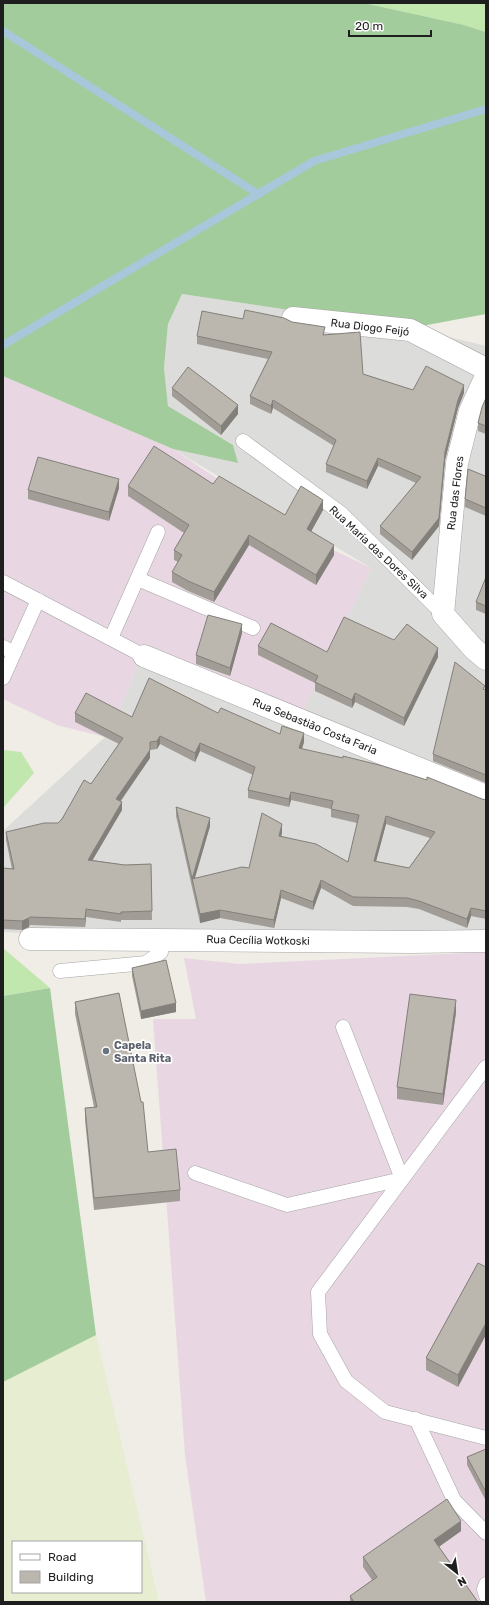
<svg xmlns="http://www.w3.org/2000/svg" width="489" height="1605" viewBox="0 0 489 1605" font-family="Rubik,sans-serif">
	<rect width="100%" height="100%" fill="#efede5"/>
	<path fill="#dcdcdb" d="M182,294l229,34 75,18v598l-326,-5 -157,-7v-101l102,-94 11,-19 28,-68 184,6 43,-88 -198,-119 64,14 -4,-18 -65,-39 -4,-38 4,-44z"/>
	<g fill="#e8d7e2">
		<path d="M3,376l170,73 125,84 73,35 -73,154 -154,-72 -28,68 -11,19 -48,-12 -54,-26z"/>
		<path d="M486,952v650h-280l-21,-147 -32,-436h43l-12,-61 56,6z"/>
	</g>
	<path fill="#e6edd1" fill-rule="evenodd" d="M96,1335l63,267h-156v-220zM13,1542h128v50h-128z"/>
	<g fill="#c1e6ae">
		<path d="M364,3h122v29l-22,-7z"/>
		<path d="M3,750l18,2 13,21 -31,35z"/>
		<path d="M3,948l47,40 -47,8z"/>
	</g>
	<g fill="#a3cc9c">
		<path d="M3,3h361l100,22 22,7v282l-75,14 -229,-34 -14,30 -4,44 4,38 65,39 5,18 -65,-14 -170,-73z"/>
		<path d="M50,988l46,347 -93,47v-386z"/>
	</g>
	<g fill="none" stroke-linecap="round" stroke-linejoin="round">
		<g stroke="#a8c7da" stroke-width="8">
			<path d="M3,31l255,163"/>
			<path d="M3,345l311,-184 172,-52"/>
		</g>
		<g stroke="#a5a5a5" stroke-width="15">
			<g id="lane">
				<path d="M243,441l99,73 101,100"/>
				<path d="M138,579l115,49"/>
				<path d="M3,582l141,74"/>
				<path d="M111,638l47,-106"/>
				<path d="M3,647l11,6"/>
				<path d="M3,678l35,-78"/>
				<path d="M60,971l86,-8 15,-11 -1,-13"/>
				<path d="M486,1067l-168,225 2,42 26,47 39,31 101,26"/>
				<path d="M195,1173l92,32 115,-26 -59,-152"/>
				<path d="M416,1419l38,81 32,33"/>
				<path d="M486,1584l-2,5 2,7"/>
			</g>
		</g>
		<g stroke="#a5a5a5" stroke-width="23">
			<g id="street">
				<path d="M293,318l117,12 76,39"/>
				<path d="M486,376l-16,35 -13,52 -14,151 30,34 13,11"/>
				<path d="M144,656l342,140"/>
				<path d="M30,939l381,3 75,-1"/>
			</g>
		</g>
		<use href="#lane" stroke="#fff" stroke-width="14"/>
		<use href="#street" stroke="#fff" stroke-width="22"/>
	</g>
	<g fill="#a19d96" fill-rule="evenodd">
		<path d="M243,319l49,3 33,13 38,39 50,16 51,3 -6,15 -13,52 -6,66 -27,34 -32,-26v-8l36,-43 -38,-17 -11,23 -41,-17v-8l8,-18 -61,-38 -2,6 -21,-10v-8l18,-37 -71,-15v-8z"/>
		<path d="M172,388l66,26 -17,21 -49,-39z"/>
		<path d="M486,398v36l-8,-3v-8z"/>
		<path d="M486,475v41l-21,-9v-8z"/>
		<path d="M213,484l72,31 38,-5 -12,21 23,24 -18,30 -67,-40 -35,57 -26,-11 -16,-9v-10l6,-10 -4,-2v-10l10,-17 -56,-37v-10z"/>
		<path d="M119,488l-10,33 -81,-22v-9z"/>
		<path d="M486,577v37l-10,-4v-8z"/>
		<path d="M242,633l-12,43 -34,-12v-9z"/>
		<path d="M394,640l44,17 -34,69 -49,-24 -3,6 -37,-17v-8l-57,-28v-9l69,6z"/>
		<path d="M485,690h1v93l-53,-22v-7z"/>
		<path d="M75,713l57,4 86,-4 86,29 -2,7 180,50 4,1v119l-15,-3 -4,12 -48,-19 -12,-2 -54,-1 -32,-18 -8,22 -32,-12 -7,30 -54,-10 -20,5 -24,-107v-9l34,19 -15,52 54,-10 33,-35 -1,3 67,26 9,-39 -26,-6v-8l-40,-9 -2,7 -41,-9v-8l5,-15 -53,-24 -5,11 -35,-18 -3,5 -7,1v8l-29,43 1,9 -30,50 33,5 26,-1 1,56h-31v2l-35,-5 -1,10 -55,-2 -1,2 -7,3 -19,-1v-61l9,1 -6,-29v-8l52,-9 33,-39 28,-40 -44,-22zM386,824l44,14 -21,30 -33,-7z"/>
		<path d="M132,968l44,44 -35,7 -9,-43z"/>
		<path d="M75,1002l73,150 32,38v11l-86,9 -9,-90v-12l9,-1 -19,-93z"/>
		<path d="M456,1012l-13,93 -46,-6v-12z"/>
		<path d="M478,1263l-20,124 -32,-17v-12z"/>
		<path d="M486,1449v52l-19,-36v-8z"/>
		<path d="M461,1531l-22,16 39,55h-128v-6l22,-16 -9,-13v-10z"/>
	</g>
	<g fill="#837f7a">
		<path d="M464,385v8l-6,15 -13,52 -6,66 -27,34v-8l46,-152z"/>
		<path d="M273,400v8l-2,6v-8z"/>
		<path d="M238,405v9l-17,21v-9z"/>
		<path d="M378,458v8l-11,23v-8z"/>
		<path d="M119,479v9l-10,33v-9z"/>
		<path d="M323,500v10l-16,29v-10z"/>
		<path d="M249,535v10l-35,57v-10z"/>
		<path d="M334,545v10l-18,30v-10z"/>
		<path d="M242,624v9l-12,43v-8z"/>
		<path d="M438,648v9l-34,69v-8z"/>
		<path d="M355,693v9l-3,6v-8z"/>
		<path d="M304,733v9l-5,15v-9z"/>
		<path d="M160,736v8l-3,5v-8z"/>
		<path d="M200,743v8l-5,11v-9z"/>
		<path d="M150,750v8l-34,49v-8z"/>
		<path d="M291,792v8l-2,7v-8z"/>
		<path d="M122,802v8l-34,58v-8z"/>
		<path d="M386,816v8l-12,45v-8z"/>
		<path d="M210,818v8l-17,58 -1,-5z"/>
		<path d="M282,824v9l-3,11v-8z"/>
		<path d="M321,880v8l-8,22v-8z"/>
		<path d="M281,890v8l-7,30v-8z"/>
		<path d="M471,908v8l-4,12v-9z"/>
		<path d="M86,909v8l-1,10v-8z"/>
		<path d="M220,910v8l-20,5v-9z"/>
		<path d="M29,918v9l-7,3v-9z"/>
		<path d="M456,1000v12l-13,93v-11z"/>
		<path d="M176,1003v9l-35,7v-8z"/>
		<path d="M486,1323v12l-28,52v-12z"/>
		<path d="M461,1521v10l-27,19v-10z"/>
	</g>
	<g fill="#bbb6ae" stroke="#837f7a" fill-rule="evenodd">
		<path d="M245,310l39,8 8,4 33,5 -2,8 37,-3 3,42 50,16 13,-24 38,19 -6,15 -13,52 -6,66 -27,34 -32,-26 41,-49 -43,-19 -11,23 -41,-17 10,-24 -63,-40 -2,6 -21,-10 22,-44 -75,-16 5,-25 41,8z"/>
		<path d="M188,367l50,38 -17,21 -49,-38z"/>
		<path d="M486,398v28l-8,-3 4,-16z"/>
		<path d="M154,446l59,38 6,-8 66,39 16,-29 22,14 -16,29 27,16 -18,30 -67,-40 -35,57 -26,-11 -16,-9 10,-17 -8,-5 15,-25 -61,-39z"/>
		<path d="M38,457l81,22 -10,33 -81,-22z"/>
		<path d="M468,469l17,7 1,-1v33l-21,-9z"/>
		<path d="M486,577v29l-10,-4z"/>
		<path d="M208,615l34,9 -12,44 -34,-13z"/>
		<path d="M344,617l50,23 13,-16 31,24 -34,70 -49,-25 -3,7 -37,-18 3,-6 -60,-30 13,-23 56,29z"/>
		<path d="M455,662l30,24 -2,3 3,1v85l-53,-21z"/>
		<path d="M149,678l69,35 3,-5 59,26 2,-8 22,7 -5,15 44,10v-2l40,10 44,14v-3l55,22 4,1v111l-15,-3 -4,11 -48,-18 -12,-3 -54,-1 -32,-17 -8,22 -32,-12 -7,30 -54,-10 -20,4 -24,-107 34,11 -18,61 50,-12 7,1 13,-55 20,11 -3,12 37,8 32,18 11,-47 -28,-6 2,-8 -42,-9 -2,7 -41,-9 7,-23 -55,-24 -5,10 -35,-17 -3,5 -7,1v8l-34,49 6,3 -34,58 37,5 26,-1 1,47 -31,1v2l-35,-5 -1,10 -55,-2 -1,1 -7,3 -19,-1v-52l11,1 -8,-37 38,-9h14l4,-4 22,-39 7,4 32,-46 -48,-25 11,-20 46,24zM386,816l49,16 -26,36 -35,-7z"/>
		<path d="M166,960l10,43 -35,8 -9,-43z"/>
		<path d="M119,993l22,109h2l5,50 28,-3 4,41 -86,8 -9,-90 12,-1 -22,-105z"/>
		<path d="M410,994l46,6 -13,94 -46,-7z"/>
		<path d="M478,1263l8,4v56l-28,52 -32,-17z"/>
		<path d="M486,1449v43l-19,-35z"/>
		<path d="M447,1499l14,22 -27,19 44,62h-124l-4,-6 27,-19 -14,-20z"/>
	</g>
	<circle fill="#6b7280" stroke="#fff" stroke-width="1.5" cx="106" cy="1051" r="4"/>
	<g text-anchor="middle" stroke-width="3.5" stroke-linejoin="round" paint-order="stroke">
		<g font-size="11" fill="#1e1e1e" stroke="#fff">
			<text transform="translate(370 327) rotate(7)" y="4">Rua Diogo Feijó</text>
			<text transform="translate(455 493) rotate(-83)" y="4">Rua das Flores</text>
			<text transform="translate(379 552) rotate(43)" y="4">Rua Maria das Dores Silva</text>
			<text transform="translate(315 726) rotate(22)" y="4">Rua Sebastião Costa Faria</text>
			<text transform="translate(258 940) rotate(1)" y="4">Rua Cecília Wotkoski</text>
		</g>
		<g font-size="11" font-weight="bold" fill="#5b616d" stroke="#fff" text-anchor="start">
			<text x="114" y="1049">Capela<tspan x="114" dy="13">Santa Rita</tspan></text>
		</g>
	</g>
	<rect width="489" height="1605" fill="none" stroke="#1e1e1e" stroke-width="8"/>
	<rect x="12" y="1541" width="130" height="52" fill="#ffffff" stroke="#a5a5a5"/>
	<rect x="20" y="1554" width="20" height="6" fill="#ffffff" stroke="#a5a5a5"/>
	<text x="48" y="1561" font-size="12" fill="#1e1e1e">Road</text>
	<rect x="20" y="1571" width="20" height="12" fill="#bbb6ae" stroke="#a5a5a5"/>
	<text x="48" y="1581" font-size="12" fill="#1e1e1e">Building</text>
	<g transform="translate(457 1573) rotate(150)" stroke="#ffffff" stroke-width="3" paint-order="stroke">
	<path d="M0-3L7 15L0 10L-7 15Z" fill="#1e1e1e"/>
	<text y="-6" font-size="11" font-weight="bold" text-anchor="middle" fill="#1e1e1e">N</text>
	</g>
	<path d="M349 30v6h82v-6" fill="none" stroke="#1e1e1e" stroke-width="2"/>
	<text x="355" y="30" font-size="12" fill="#1e1e1e" stroke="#ffffff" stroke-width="3" paint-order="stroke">20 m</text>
</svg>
